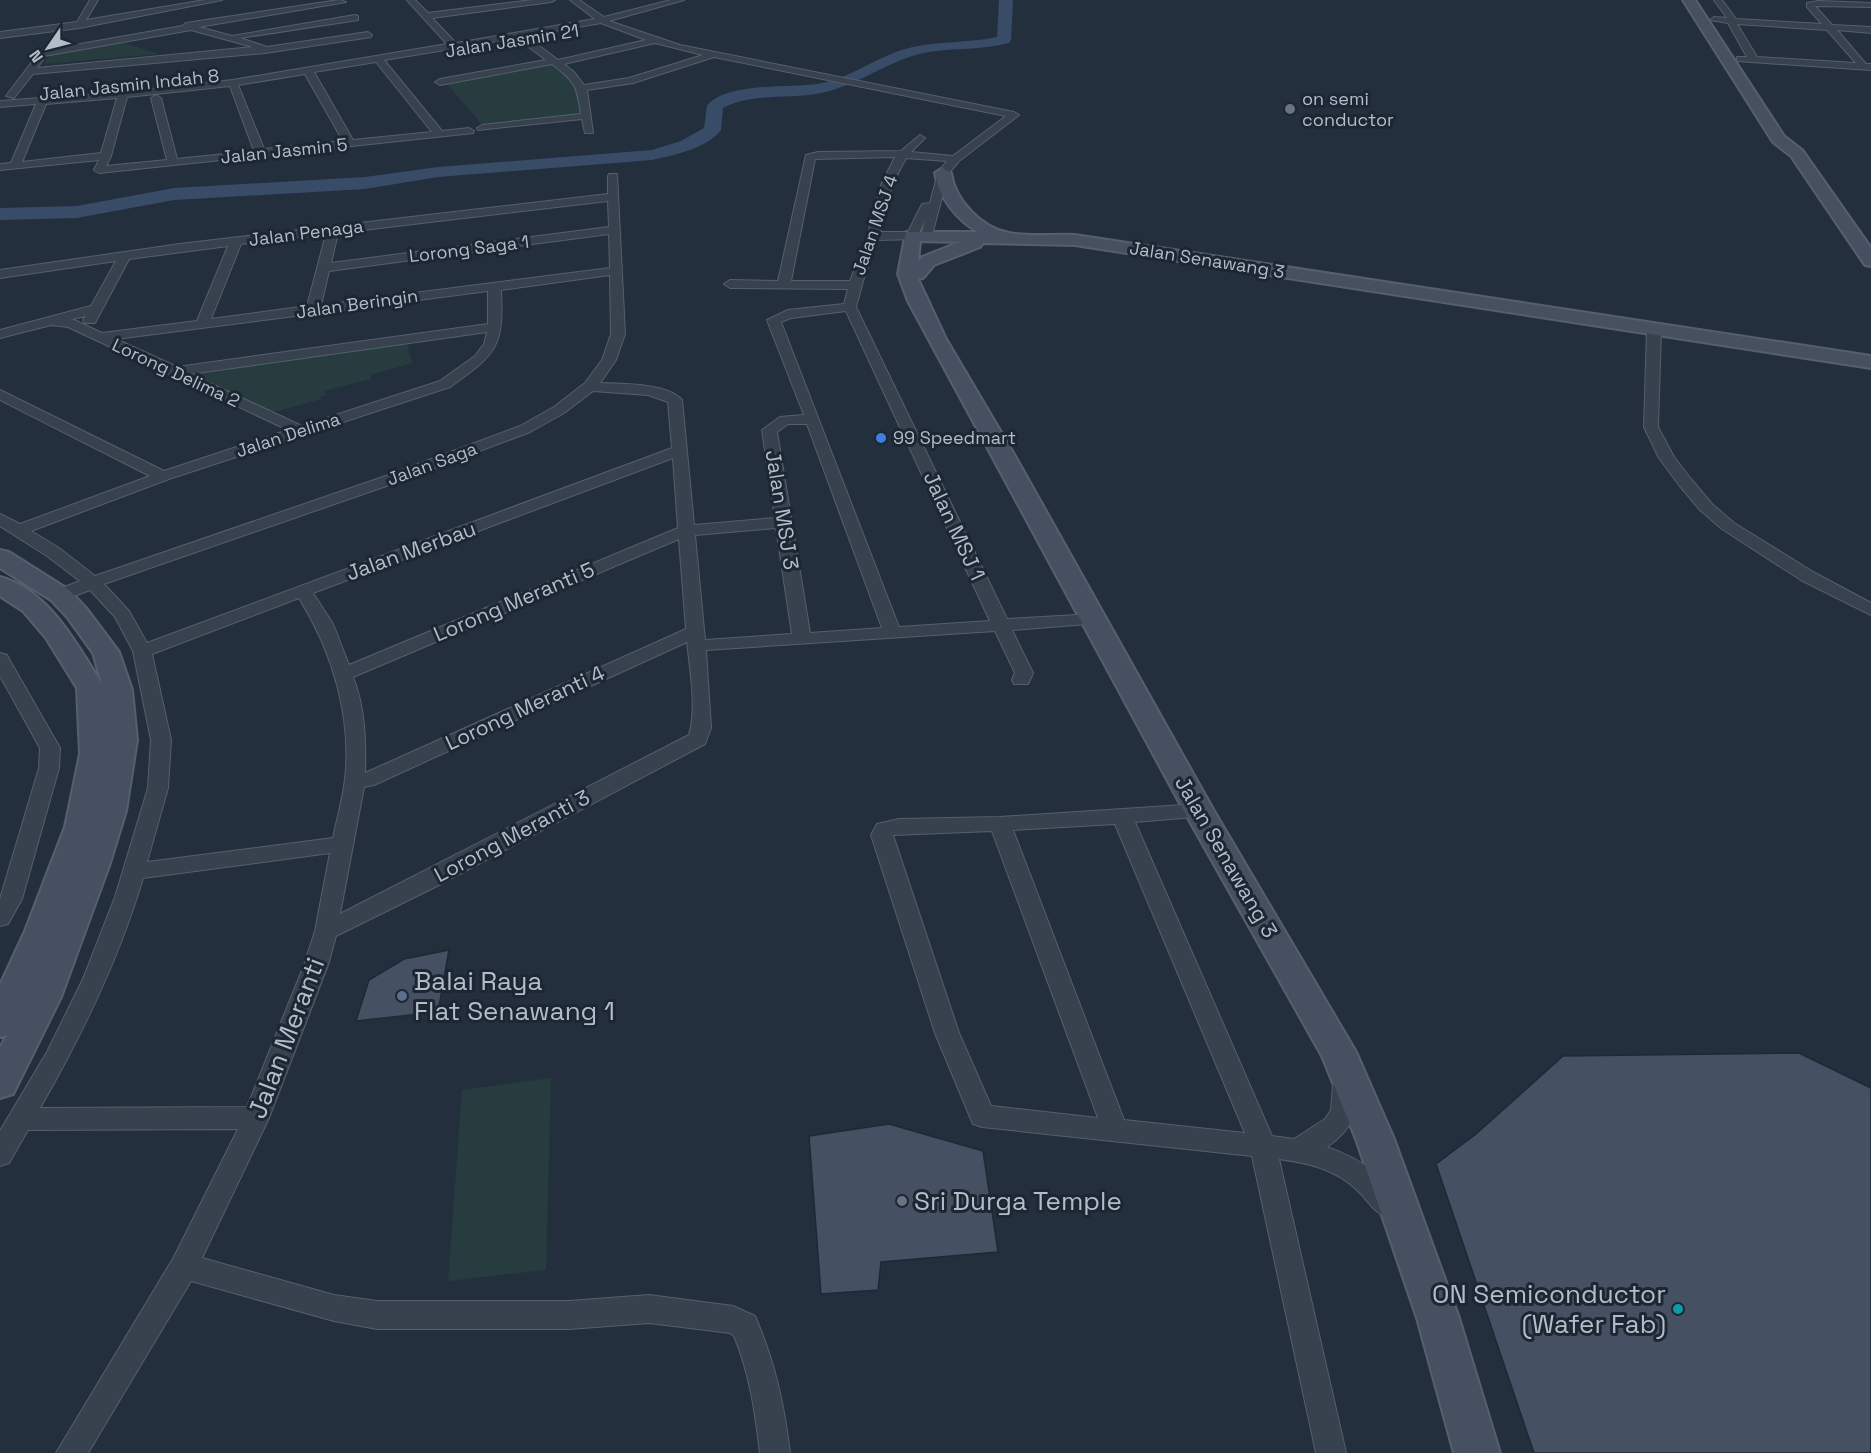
<svg xmlns="http://www.w3.org/2000/svg" width="1871" height="1453" viewBox="0 0 1871 1453" font-family="'Space Grotesk',sans-serif">
	<rect width="100%" height="100%" fill="#242f3e"/>
	<g fill="#263c3f">
		<path d="M110,39l50,15 -116,10 10,-16z"/>
		<path d="M552,64l26,24 5,27 -100,11 -37,-43z"/>
		<path d="M407,343l5,20 -41,12v4l-47,12 2,4 -6,1 1,3 -50,14 -91,-39z"/>
		<path d="M551,1078l-5,192 -98,11 14,-191z"/>
	</g>
	<g fill="none" stroke-linecap="round" stroke-linejoin="round">
		<path fill="#394c67" fill-rule="evenodd" d="M999,0h14l-2,40 -2,3c-30,8 -61,4 -90,11 -34,9 -63,32 -98,39 -33,7 -67,-1 -98,15l-2,22c-15,19 -47,25 -69,30l-214,17 -73,12 -191,11 -97,18 -77,2v-12l77,-2 97,-18 191,-11 73,-10 214,-17 29,-9 23,-13 3,-22c18,-24 83,-18 110,-22 30,-4 56,-25 85,-34 31,-10 63,-6 95,-13z"/>
	</g>
	<g fill="#455162" stroke="#1f2835" stroke-width="1.5">
		<path d="M449,950l-11,62 -82,9 13,-41 35,-21z"/>
		<path d="M1799,1053l72,35v365h-337l-98,-289 40,-30 87,-78z"/>
		<path d="M889,1124l94,27 15,101 -117,10 -3,28 -57,4 -12,-158z"/>
	</g>
	<g fill="none" stroke-linecap="round" stroke-linejoin="round">
		<g stroke="#565f6c" stroke-width="2">
			<g id="street">
				<path d="M90,0h8l-12,20 119,-20h17l-143,28 -79,10v-6l77,-10z"/>
				<path d="M339,0l7,2 -147,25 33,9 123,-21 3,1v4l-118,18 27,9 101,-15 4,3 -1,2 -106,16 -232,21 -19,24 -8,-2 29,-38 3,-1 5,3 -6,8 216,-21 -62,-17 -147,26 -4,-3 1,-2 141,-25 4,-3z"/>
				<path d="M407,0h8l13,13 104,-13h23l-4,2 -119,16 24,25 139,-24 -25,-19h9l25,17 67,-17h13l-75,21 71,24 334,67 5,3 -60,46 -11,13 -17,65 -4,1 -6,-4 4,-16 -9,19 -38,1 -15,41 -7,26 151,312 87,-5 6,1 3,4 -3,4 -88,7 21,43 -5,11h-14l-2,-4 3,-7 -20,-42 -289,19 5,78 -6,16 -266,141 -103,51 -8,29 -59,153 -67,140 132,37 43,6h192l80,-6 84,11 22,10c20,47 29,87 35,137h-30c-5,-41 -10,-79 -26,-117l-4,-3 -81,-10 -80,6h-192l-43,-8 -143,-40 -103,172h-32l118,-196 64,-128 -210,1 -19,33 -9,3v-35l47,-79 36,-73 32,-82 33,-109 3,-48 -18,-89 -18,-34 -25,-27 -24,9h-12l-3,-4 3,-4 26,-10 -33,-25 -47,-30v-12l20,10 130,-48 -150,-76v-10l164,81 124,-41 -220,-103 -17,-2 -51,13v-8l91,-24 25,-45 -116,17v-8l180,-26 428,-50v-18l1,-2h8l8,160 -9,26 -16,23c21,1 68,0 82,17l12,125 81,-7 -13,-88 18,-13 24,-2 -37,-95 21,-10 56,-6 4,-15 -118,-1 -6,-4 6,-4 48,1 28,-126 12,-3 83,-1 19,-16 5,3 -14,14 42,4 53,-40 -292,-59 -81,26 -46,7 6,43h-8l-3,-14 -104,11 -1,-2 5,-3 99,-11c-4,-29 -6,-32 -29,-50l-112,21 -5,-3 5,-3 106,-19 -29,-22 -133,22 58,71 27,-3 5,3 -1,2 -374,40 -5,-3 5,-10 -99,10v-6l11,-1 25,-59 -36,3v-6l123,-9 110,-12 214,-36zM601,23l45,17 -88,20 -32,-24zM655,43l48,12 -74,23 -45,7 -10,-13 -10,-8zM376,62l56,70 -79,8 -39,-68zM305,74l38,67 -79,8 -26,-64zM230,86l24,65 -77,8 -16,-61 -5,-3 -5,3 16,62 -61,6 5,-10 16,-59zM117,98l-16,55 -79,9 24,-58zM895,157l-14,28 -15,56 -16,40h-59l24,-122zM906,158l41,3 -9,12 -8,30 -8,1 -14,28h-28l12,-47zM608,201l1,26 -278,36 7,-30zM326,234l-19,72 -96,13 30,-75zM609,234l1,34 -289,37 8,-34zM228,246l-31,75 -95,12 -30,-14 14,-3 -3,4 2,3h10l34,-64zM610,275l1,59 -9,26 -17,23 -31,24 -34,19 -137,51 -288,99 -36,-28 -28,-17 138,-52 281,-92c46,-33 54,-39 51,-97zM488,291v33l-311,43 -61,-28zM846,311l144,310 -91,6 -118,-305 10,-4zM487,332l-3,12 -9,12 -35,25 -138,45 -112,-52zM593,391l55,4 20,7 4,46 -525,195 -18,-32 -25,-27 291,-101 135,-51 34,-19zM788,424h19l75,204 -72,5 -33,-201zM673,458l5,70 -329,137 -16,-41 -20,-31zM776,528l16,106 -87,6 -10,-105zM679,539l7,90 -321,144c1,-32 0,-66 -12,-96zM299,598c33,53 53,118 46,181 -2,19 -8,39 -12,59l-186,24 21,-74 3,-48 -19,-86zM687,642c3,27 10,67 2,93l-349,179 24,-127 10,-2zM330,853l-15,78 -11,34 -57,142 -207,1c42,-73 79,-149 103,-230z"/>
				<path d="M1714,0h8l14,19 86,5 -15,-17v-4l11,-2 53,2v4l-56,-1 17,19 39,2v6l-34,-3 29,34h5v6l-134,-9v-4h10l-19,-34 -18,-3 4,-3 13,1zM1737,24l90,6 29,33 -99,-6z"/>
				<path d="M1654,326l7,4 -3,97 16,30 17,22 21,25 22,19 79,49 58,31v12l-70,-35 -79,-51 -22,-19 -21,-25 -20,-27 -15,-31 3,-97z"/>
				<path d="M0,653l7,2 2,4 51,89 -1,20 -37,131 -14,25 -8,2v-27l39,-131 1,-20 -40,-72z"/>
				<path d="M1199,804l7,2 3,5 -3,5 -71,6 137,314 22,3 31,-20 6,-9 2,-25 4,-7 9,-3 9,3c13,26 -7,55 -28,69 31,11 60,28 75,59l-4,9 -10,3c-14,-5 -20,-18 -31,-28 -22,-21 -49,-27 -78,-31l67,294h-30l-64,-297 -270,-29 -9,-3 -38,-91 -64,-198 6,-11 22,-5 101,-2zM1115,824l130,309 -121,-13 -111,-290zM992,831l106,287 -107,-12 -32,-73 -66,-198z"/>
			</g>
		</g>
		<g stroke="#565f6c" stroke-width="4">
			<g id="secondary">
				<path d="M1683,0h12l89,136 18,14 69,98v18l-6,-1 -74,-109 -18,-14z"/>
				<path d="M943,168l8,5c4,28 31,55 58,60 21,4 45,1 66,2l796,121v12l-796,-123 -92,-2 -3,4 -46,18 -11,13 -5,1 28,60 69,117 199,355 142,241 38,87 65,179 41,135h-46l-37,-135 -61,-179 -34,-83 -138,-245 -276,-510 -10,-27 8,-42h72c-21,-12 -39,-34 -43,-59zM920,241l40,1 -38,15 -4,5z"/>
				<path d="M0,550l9,2 60,38 17,18 33,44 13,38 5,50 -11,71 -16,52 -49,134 -48,97 -13,4v-50l7,-13 -7,2v-52l25,-54 40,-104 15,-73 -3,-66 -31,-50 -23,-27 -23,-15v-19c49,13 77,68 102,107l-9,-31 -25,-35 -17,-18 -51,-32z"/>
			</g>
		</g>
		<use href="#street" fill="#38414e" fill-rule="evenodd"/>
		<use href="#secondary" fill="#465061" fill-rule="evenodd"/>
	</g>
	<g fill="#6b7280" stroke="#1d2633" stroke-width="2">
		<circle cx="1290" cy="109" r="6"/>
		<circle cx="902" cy="1201" r="6"/>
	</g>
	<circle fill="#3f7fe0" stroke="#1d2633" stroke-width="2" cx="881" cy="438" r="6"/>
	<circle fill="#5c6f8a" stroke="#1d2633" stroke-width="2" cx="402" cy="996" r="6"/>
	<circle fill="#0f9aa8" stroke="#1d2633" stroke-width="2" cx="1678" cy="1309" r="6"/>
	<g text-anchor="middle" stroke-width="6" stroke-linejoin="round" paint-order="stroke">
		<g font-size="18" fill="#b4bcc9" stroke="#1d2633">
			<text transform="translate(512 41) rotate(-9)" y="6">Jalan Jasmin 21</text>
			<text transform="translate(129 85) rotate(-6)" y="6">Jalan Jasmin Indah 8</text>
			<text transform="translate(284 151) rotate(-6)" y="6">Jalan Jasmin 5</text>
			<text transform="translate(875 225) rotate(-71)" y="6">Jalan MSJ 4</text>
			<text transform="translate(306 233) rotate(-7)" y="6">Jalan Penaga</text>
			<text transform="translate(469 249) rotate(-7)" y="6">Lorong Saga 1</text>
			<text transform="translate(1207 260) rotate(9)" y="6">Jalan Senawang 3</text>
			<text transform="translate(357 304) rotate(-8)" y="6">Jalan Beringin</text>
			<text transform="translate(176 373) rotate(25)" y="6">Lorong Delima 2</text>
			<text transform="translate(288 435) rotate(-18)" y="6">Jalan Delima</text>
			<text transform="translate(432 464) rotate(-20)" y="6">Jalan Saga</text>
		</g>
		<g font-size="18" fill="#b4bcc9" stroke="#1d2633" text-anchor="start">
			<text x="1302" y="105">on semi<tspan x="1302" dy="21">conductor</tspan></text>
			<text x="893" y="444">99 Speedmart</text>
		</g>
		<g font-size="21" fill="#b4bcc9" stroke="#1d2633">
			<text transform="translate(782 510) rotate(81)" y="7">Jalan MSJ 3</text>
			<text transform="translate(954 526) rotate(65)" y="7">Jalan MSJ 1</text>
			<text transform="translate(411 551) rotate(-20)" y="7">Jalan Merbau</text>
			<text transform="translate(514 602) rotate(-23)" y="7">Lorong Meranti 5</text>
			<text transform="translate(525 708) rotate(-25)" y="7">Lorong Meranti 4</text>
			<text transform="translate(512 836) rotate(-28)" y="7">Lorong Meranti 3</text>
			<text transform="translate(1226 857) rotate(60)" y="7">Jalan Senawang 3</text>
		</g>
		<g font-size="26" fill="#b4bcc9" stroke="#1d2633" text-anchor="start">
			<text x="414" y="990">Balai Raya<tspan x="414" dy="30">Flat Senawang 1</tspan></text>
			<text x="914" y="1210">Sri Durga Temple</text>
			<text x="1666" y="1303" text-anchor="end">ON Semiconductor<tspan x="1666" dy="30">(Wafer Fab)</tspan></text>
		</g>
		<g font-size="26" fill="#b4bcc9" stroke="#1d2633">
			<text transform="translate(286 1038) rotate(-69)" y="9">Jalan Meranti</text>
		</g>
	</g>
	<g transform="translate(48 48) rotate(235)" stroke="#1d2633" stroke-width="4.5" paint-order="stroke">
	<path d="M0-4.5L10 22L0 15L-10 22Z" fill="#b4bcc9"/>
	<text y="-9" font-size="16" font-weight="bold" text-anchor="middle" fill="#b4bcc9">N</text>
	</g>
</svg>
